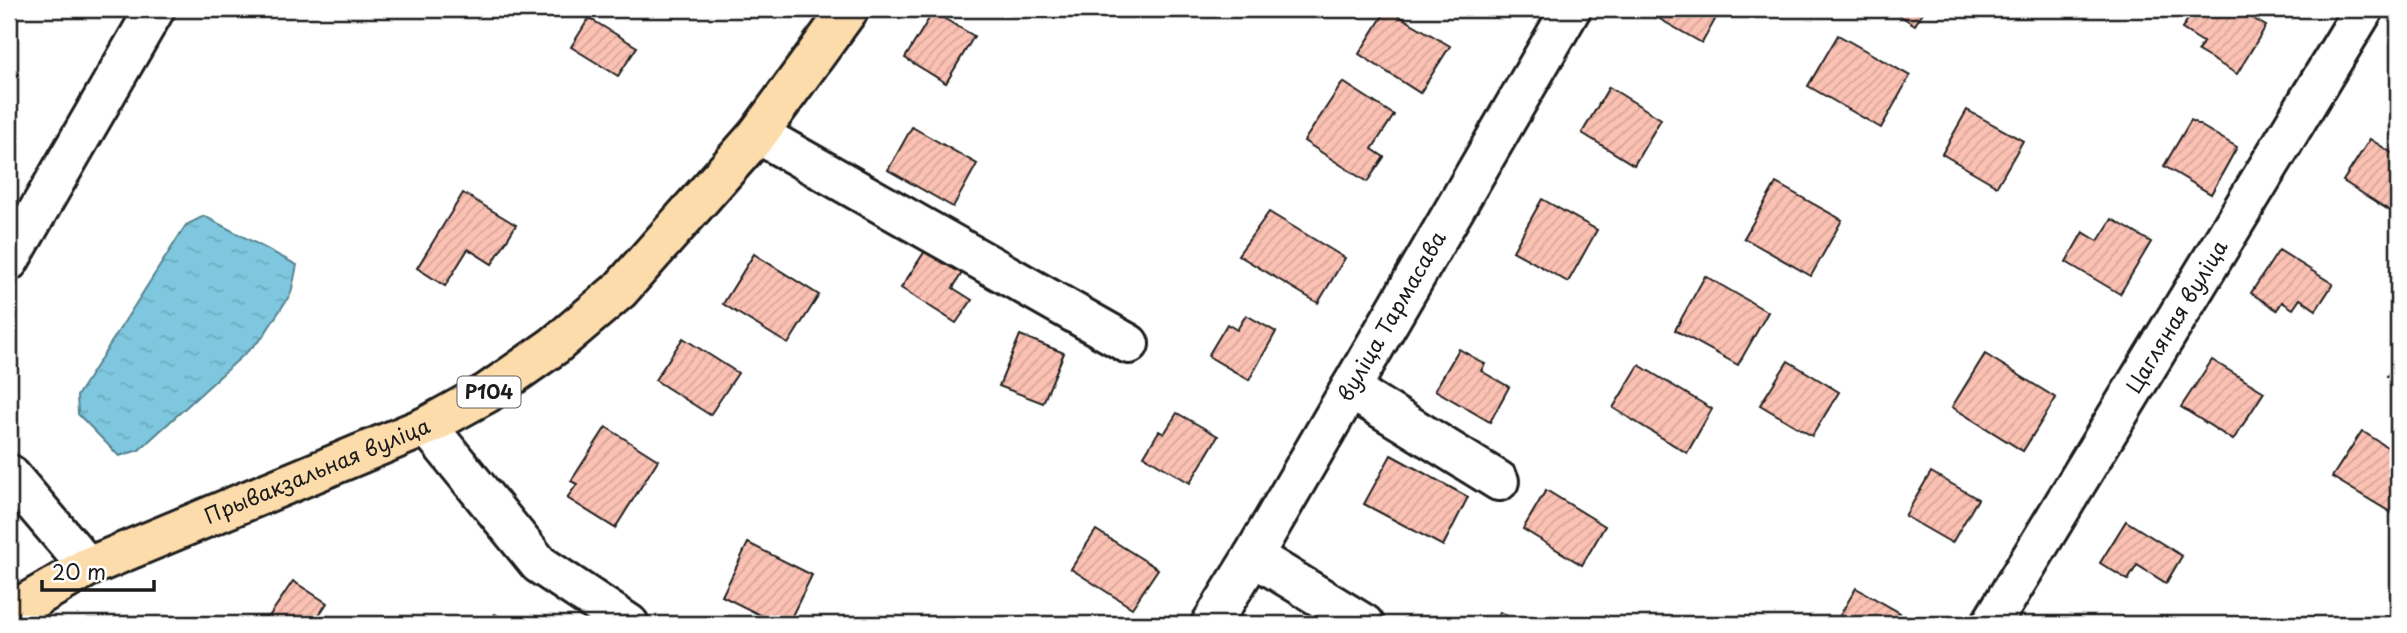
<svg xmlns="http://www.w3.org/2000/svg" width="2407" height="633" viewBox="0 0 2407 633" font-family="'Playpen Sans',sans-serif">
	<defs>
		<pattern id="water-ripples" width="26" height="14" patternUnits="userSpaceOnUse" patternTransform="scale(1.75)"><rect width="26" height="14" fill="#7ec7de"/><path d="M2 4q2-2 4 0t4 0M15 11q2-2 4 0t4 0" fill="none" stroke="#6caabe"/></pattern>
		<pattern id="building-hatch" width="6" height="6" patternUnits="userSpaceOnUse" patternTransform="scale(1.75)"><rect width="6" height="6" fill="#fbc1b3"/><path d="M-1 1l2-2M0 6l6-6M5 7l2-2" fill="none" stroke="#d7a599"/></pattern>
	</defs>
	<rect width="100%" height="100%" fill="#fff"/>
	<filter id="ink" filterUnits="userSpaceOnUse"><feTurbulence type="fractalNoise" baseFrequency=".0143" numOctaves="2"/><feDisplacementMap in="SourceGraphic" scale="14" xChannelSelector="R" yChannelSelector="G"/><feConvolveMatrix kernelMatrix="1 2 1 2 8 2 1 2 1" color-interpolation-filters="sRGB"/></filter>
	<g filter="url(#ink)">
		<path fill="url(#water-ripples)" stroke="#578390" stroke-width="2" d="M204,216l93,49 -6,28 -29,45 -123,112 -20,6 -41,-42 -1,-18 109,-171z"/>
		<g fill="url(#building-hatch)" stroke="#1c1c1c" stroke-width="2">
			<path d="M1387,9l63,37 -30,47 -61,-39z"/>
			<path d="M1642,9h79l-19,34z"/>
			<path d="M1889,9h36l-10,16z"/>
			<path d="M2194,9h43l29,17 -29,48 -39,-23 5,-9 -21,-13z"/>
			<path d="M933,12l41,24 -28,47 -41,-25z"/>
			<path d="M589,18l48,29 -19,29 -47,-29z"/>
			<path d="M1838,35l72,41 -29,52 -73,-42z"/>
			<path d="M1343,82l51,33 -22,34 12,8 -17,25 -63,-41z"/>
			<path d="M1609,87l52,32 -27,46 -52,-32z"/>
			<path d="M1967,110l56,31 -26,45 -55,-32z"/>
			<path d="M2191,120l46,27 -26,47 -47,-28z"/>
			<path d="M912,127l65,37 -24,43 -65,-37z"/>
			<path d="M2370,139l28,18v59l-55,-35z"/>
			<path d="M1776,183l66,37 -31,56 -67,-38z"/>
			<path d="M463,193l53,32 -24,39 -24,-15 -23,37 -28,-18z"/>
			<path d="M1542,199l55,31 -29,52 -55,-31z"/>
			<path d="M1269,212l76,46 -27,45 -80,-48z"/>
			<path d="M2112,219l39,23 -31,52 -54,-32 17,-30 15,9z"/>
			<path d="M927,248l36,23 -10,17 19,12 -16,23 -55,-35z"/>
			<path d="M2279,250l54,34 -17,26 -16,-11 -7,10 -11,-7 -5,8 -26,-17z"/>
			<path d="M754,254l65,41 -31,49 -65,-40z"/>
			<path d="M1705,276l63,36 -30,53 -63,-35z"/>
			<path d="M1246,315l30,17 -27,48 -41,-24 19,-32 10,6z"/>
			<path d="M1020,335l44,18 -21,50 -44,-17z"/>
			<path d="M683,338l55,35 -28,42 -55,-35z"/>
			<path d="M1459,349l26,15 -4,7 28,16 -19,35 -55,-32z"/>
			<path d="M1985,354l71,44 -33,53 -71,-44z"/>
			<path d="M2212,360l52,32 -31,48 -52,-33z"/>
			<path d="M2398,360v23l-11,-7z"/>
			<path d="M1788,361l51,31 -27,44 -52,-31z"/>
			<path d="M1639,365l73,44 -25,44 -74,-45z"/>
			<path d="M1177,413l41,23 -28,47 -46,-27 15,-25 5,3z"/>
			<path d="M606,427l52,33 -43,68 -48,-30 10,-14 -6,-3z"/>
			<path d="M2362,431l36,23v48l-6,11 -60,-36z"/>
			<path d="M1391,455l77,42 -25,49 -79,-42z"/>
			<path d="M1931,472l47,27 -26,44 -47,-27z"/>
			<path d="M1546,490l59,36 -23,39 -59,-36z"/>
			<path d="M2126,521l56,35 -16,27 -29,-18 -9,15 -28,-17z"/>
			<path d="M1096,530l62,39 -26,39 -61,-39z"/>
			<path d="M748,543l64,32 -24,49h-10l-56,-28z"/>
			<path d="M293,581l34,22 -14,21h-49z"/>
			<path d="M1856,588l44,25 -6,11h-59z"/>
			<path d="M1500,612l21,12h-28z"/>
			<path d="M495,614l16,10h-23z"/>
		</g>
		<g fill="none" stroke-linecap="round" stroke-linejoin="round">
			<g stroke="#1c1c1c" stroke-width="44">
				<g id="minor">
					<path d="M758,134l371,210"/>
					<path d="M9,261l146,-252"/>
					<path d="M1350,389l149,92"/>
					<path d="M427,426l112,138 90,60"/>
					<path d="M9,474l79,93"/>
					<path d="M1253,556l111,68"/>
					<path id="s1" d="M1211,624l42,-68 318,-547"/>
					<path id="s2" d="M1991,624l373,-615"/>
				</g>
			</g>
			<g stroke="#1c1c1c" stroke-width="44">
				<g id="major">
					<path id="s3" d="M9,613l79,-46 339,-141 60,-33 67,-47 66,-56 138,-156 91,-125"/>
				</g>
			</g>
			<use href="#minor" stroke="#fff" stroke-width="38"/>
			<use href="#major" stroke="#fddcac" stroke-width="38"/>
		</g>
	</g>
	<g text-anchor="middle" stroke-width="5" stroke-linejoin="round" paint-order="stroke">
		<rect fill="#fff" stroke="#606060" stroke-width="2" x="457.5" y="376.5" width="63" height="31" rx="5"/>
		<g font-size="19" font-weight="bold" fill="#1c1c1c">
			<text x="489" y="399">Р104</text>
		</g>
		<g font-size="21" fill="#1c1c1c" stroke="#fff">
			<text dy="7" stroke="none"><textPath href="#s1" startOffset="357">вуліца Тармасава</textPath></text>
			<text dy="7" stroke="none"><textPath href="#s2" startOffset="359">Цагляная вуліца</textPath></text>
			<text dy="7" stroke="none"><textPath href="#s3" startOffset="340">Прывакзальная вуліца</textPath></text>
		</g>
	</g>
	<rect width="2407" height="633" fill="none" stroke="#fff" stroke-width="35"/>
	<rect x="18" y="18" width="2372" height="598" fill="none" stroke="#1c1c1c" stroke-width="2.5" filter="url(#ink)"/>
	<path d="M42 580v10h112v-10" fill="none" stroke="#1c1c1c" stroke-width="3.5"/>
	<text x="52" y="580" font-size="21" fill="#1c1c1c" stroke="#ffffff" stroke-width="5" paint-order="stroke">20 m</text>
</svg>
